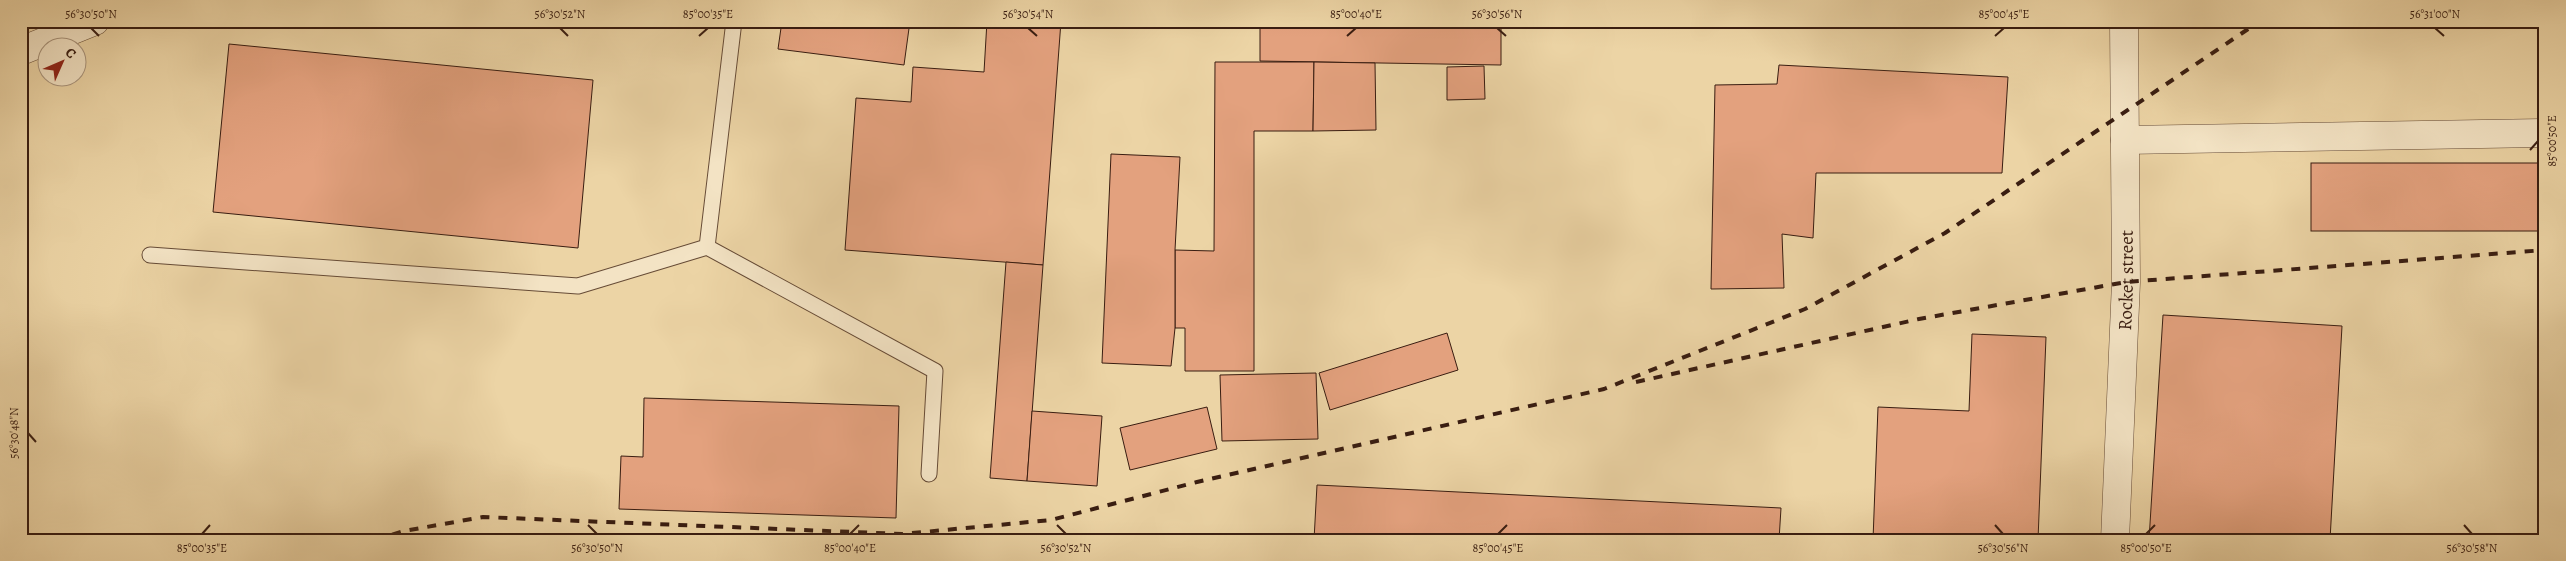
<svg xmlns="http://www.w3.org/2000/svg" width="2566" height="561" viewBox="0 0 2566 561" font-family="Alegreya,serif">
	<rect width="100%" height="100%" fill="#ecd4a5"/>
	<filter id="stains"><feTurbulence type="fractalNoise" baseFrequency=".004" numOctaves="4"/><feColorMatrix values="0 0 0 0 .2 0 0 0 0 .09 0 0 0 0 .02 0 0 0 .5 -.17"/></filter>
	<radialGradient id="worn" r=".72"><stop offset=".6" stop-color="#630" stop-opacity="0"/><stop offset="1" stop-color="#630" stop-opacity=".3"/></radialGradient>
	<g fill="#e3a17e" stroke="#391d11">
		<path d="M782,21h128l-6,44 -126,-16z"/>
		<path d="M987,21h74l-18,244 -198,-15 11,-152 55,4 2,-35 71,5z"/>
		<path d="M1260,21l241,2v42l-241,-4z"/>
		<path d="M229,44l364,36 -15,168 -365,-36z"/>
		<path d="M1215,62h99l-1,69h-59v240h-69v-43h-10v-78l39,1z"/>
		<path d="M1314,62l61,1 1,67 -63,1z"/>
		<path d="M1779,65l229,12 -6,96h-186l-3,65 -31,-4 2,54 -73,1 4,-204 62,-1z"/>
		<path d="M1484,66l1,33 -38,1v-33z"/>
		<path d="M1111,154l69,3 -5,93v78l-4,38 -69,-3z"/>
		<rect x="2311" y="163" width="234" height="68"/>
		<path d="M1006,262l37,3 -16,216 -37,-3z"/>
		<path d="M2163,315l179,11 -12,214h-181z"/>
		<path d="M1447,333l11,37 -128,40 -11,-37z"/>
		<path d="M1972,334l74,3 -8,203h-165l5,-133 91,4z"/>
		<path d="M1316,373l2,66 -96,2 -2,-66z"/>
		<path d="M644,398l255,8 -3,112 -277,-9 2,-53 22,1z"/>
		<path d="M1207,407l10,42 -87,21 -10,-42z"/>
		<path d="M1032,411l70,5 -5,70 -70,-5z"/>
		<path d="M1317,485l464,23 -2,32h-465z"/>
	</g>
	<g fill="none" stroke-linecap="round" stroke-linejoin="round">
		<g stroke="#664b36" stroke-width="17">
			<g id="service">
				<path d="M707,247l228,124 -6,103"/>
				<path d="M150,255l428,31 129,-39 27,-226"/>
			</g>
		</g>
		<g stroke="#664b36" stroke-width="29">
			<g id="minor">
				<path d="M21,51l74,-30"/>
				<path d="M2125,140l420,-7"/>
			</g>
		</g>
		<g stroke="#664b36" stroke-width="29">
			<g id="tertiary">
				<path id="s1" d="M2115,540l11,-258 -2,-261"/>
			</g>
		</g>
		<use href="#service" stroke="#f3e3c4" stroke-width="15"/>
		<use href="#minor" stroke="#f3e3c4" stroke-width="28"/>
		<use href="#tertiary" stroke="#f3e3c4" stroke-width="28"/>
		<g stroke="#391d11" stroke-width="4" stroke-dasharray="9 9" stroke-linecap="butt">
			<path d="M1636,382l283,-63 207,-37 419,-32"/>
			<path d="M375,540l29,-9 79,-14 419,17 149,-14 146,-38 407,-93 201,-80 140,-76 315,-212"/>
		</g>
	</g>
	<path fill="none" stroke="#391d11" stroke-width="2" d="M91,28l8,8M560,28l8,8M1028,28l9,8M1497,28l9,8M2435,28l9,8M699,36l9,-8M1347,36l9,-8M1995,36l9,-8M2530,150l8,-9M28,433l8,9M588,525l9,9M1057,525l9,9M1995,525l8,9M2464,525l8,9M202,534l8,-9M850,534l9,-9M1498,534l9,-9M2146,534l9,-9"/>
	<g text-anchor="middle" stroke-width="5" stroke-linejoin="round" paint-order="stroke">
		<g font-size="19" fill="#391d11" stroke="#f3e3c4">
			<text dy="7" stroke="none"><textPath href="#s1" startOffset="260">Rocket street</textPath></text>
		</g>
	</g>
	<rect width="2566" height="561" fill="none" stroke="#ecd4a5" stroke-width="55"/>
	<g transform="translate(62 62) rotate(45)"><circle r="24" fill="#f3e3c4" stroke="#a9947c"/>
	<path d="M0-4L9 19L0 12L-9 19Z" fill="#8f2418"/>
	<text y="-8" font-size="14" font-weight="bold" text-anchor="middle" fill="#391d11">С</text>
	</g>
	<rect x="28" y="28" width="2510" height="506" fill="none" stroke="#391d11" stroke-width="2"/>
	<g font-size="12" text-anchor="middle" fill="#391d11">
		<text x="91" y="18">56°30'50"N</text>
		<text x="560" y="18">56°30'52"N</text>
		<text x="708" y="18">85°00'35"E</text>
		<text x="1028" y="18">56°30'54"N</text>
		<text x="1356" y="18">85°00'40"E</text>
		<text x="1497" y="18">56°30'56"N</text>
		<text x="2004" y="18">85°00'45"E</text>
		<text x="2435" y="18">56°31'00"N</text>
		<text transform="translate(2552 141) rotate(-90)" y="4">85°00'50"E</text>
		<text transform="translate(14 433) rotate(-90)" y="4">56°30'48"N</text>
		<text x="202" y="552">85°00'35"E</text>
		<text x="597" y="552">56°30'50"N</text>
		<text x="850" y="552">85°00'40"E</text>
		<text x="1066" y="552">56°30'52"N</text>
		<text x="1498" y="552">85°00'45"E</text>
		<text x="2003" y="552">56°30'56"N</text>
		<text x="2146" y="552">85°00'50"E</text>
		<text x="2472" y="552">56°30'58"N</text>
	</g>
	<rect width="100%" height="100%" filter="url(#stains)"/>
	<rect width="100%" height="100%" fill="url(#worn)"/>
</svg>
